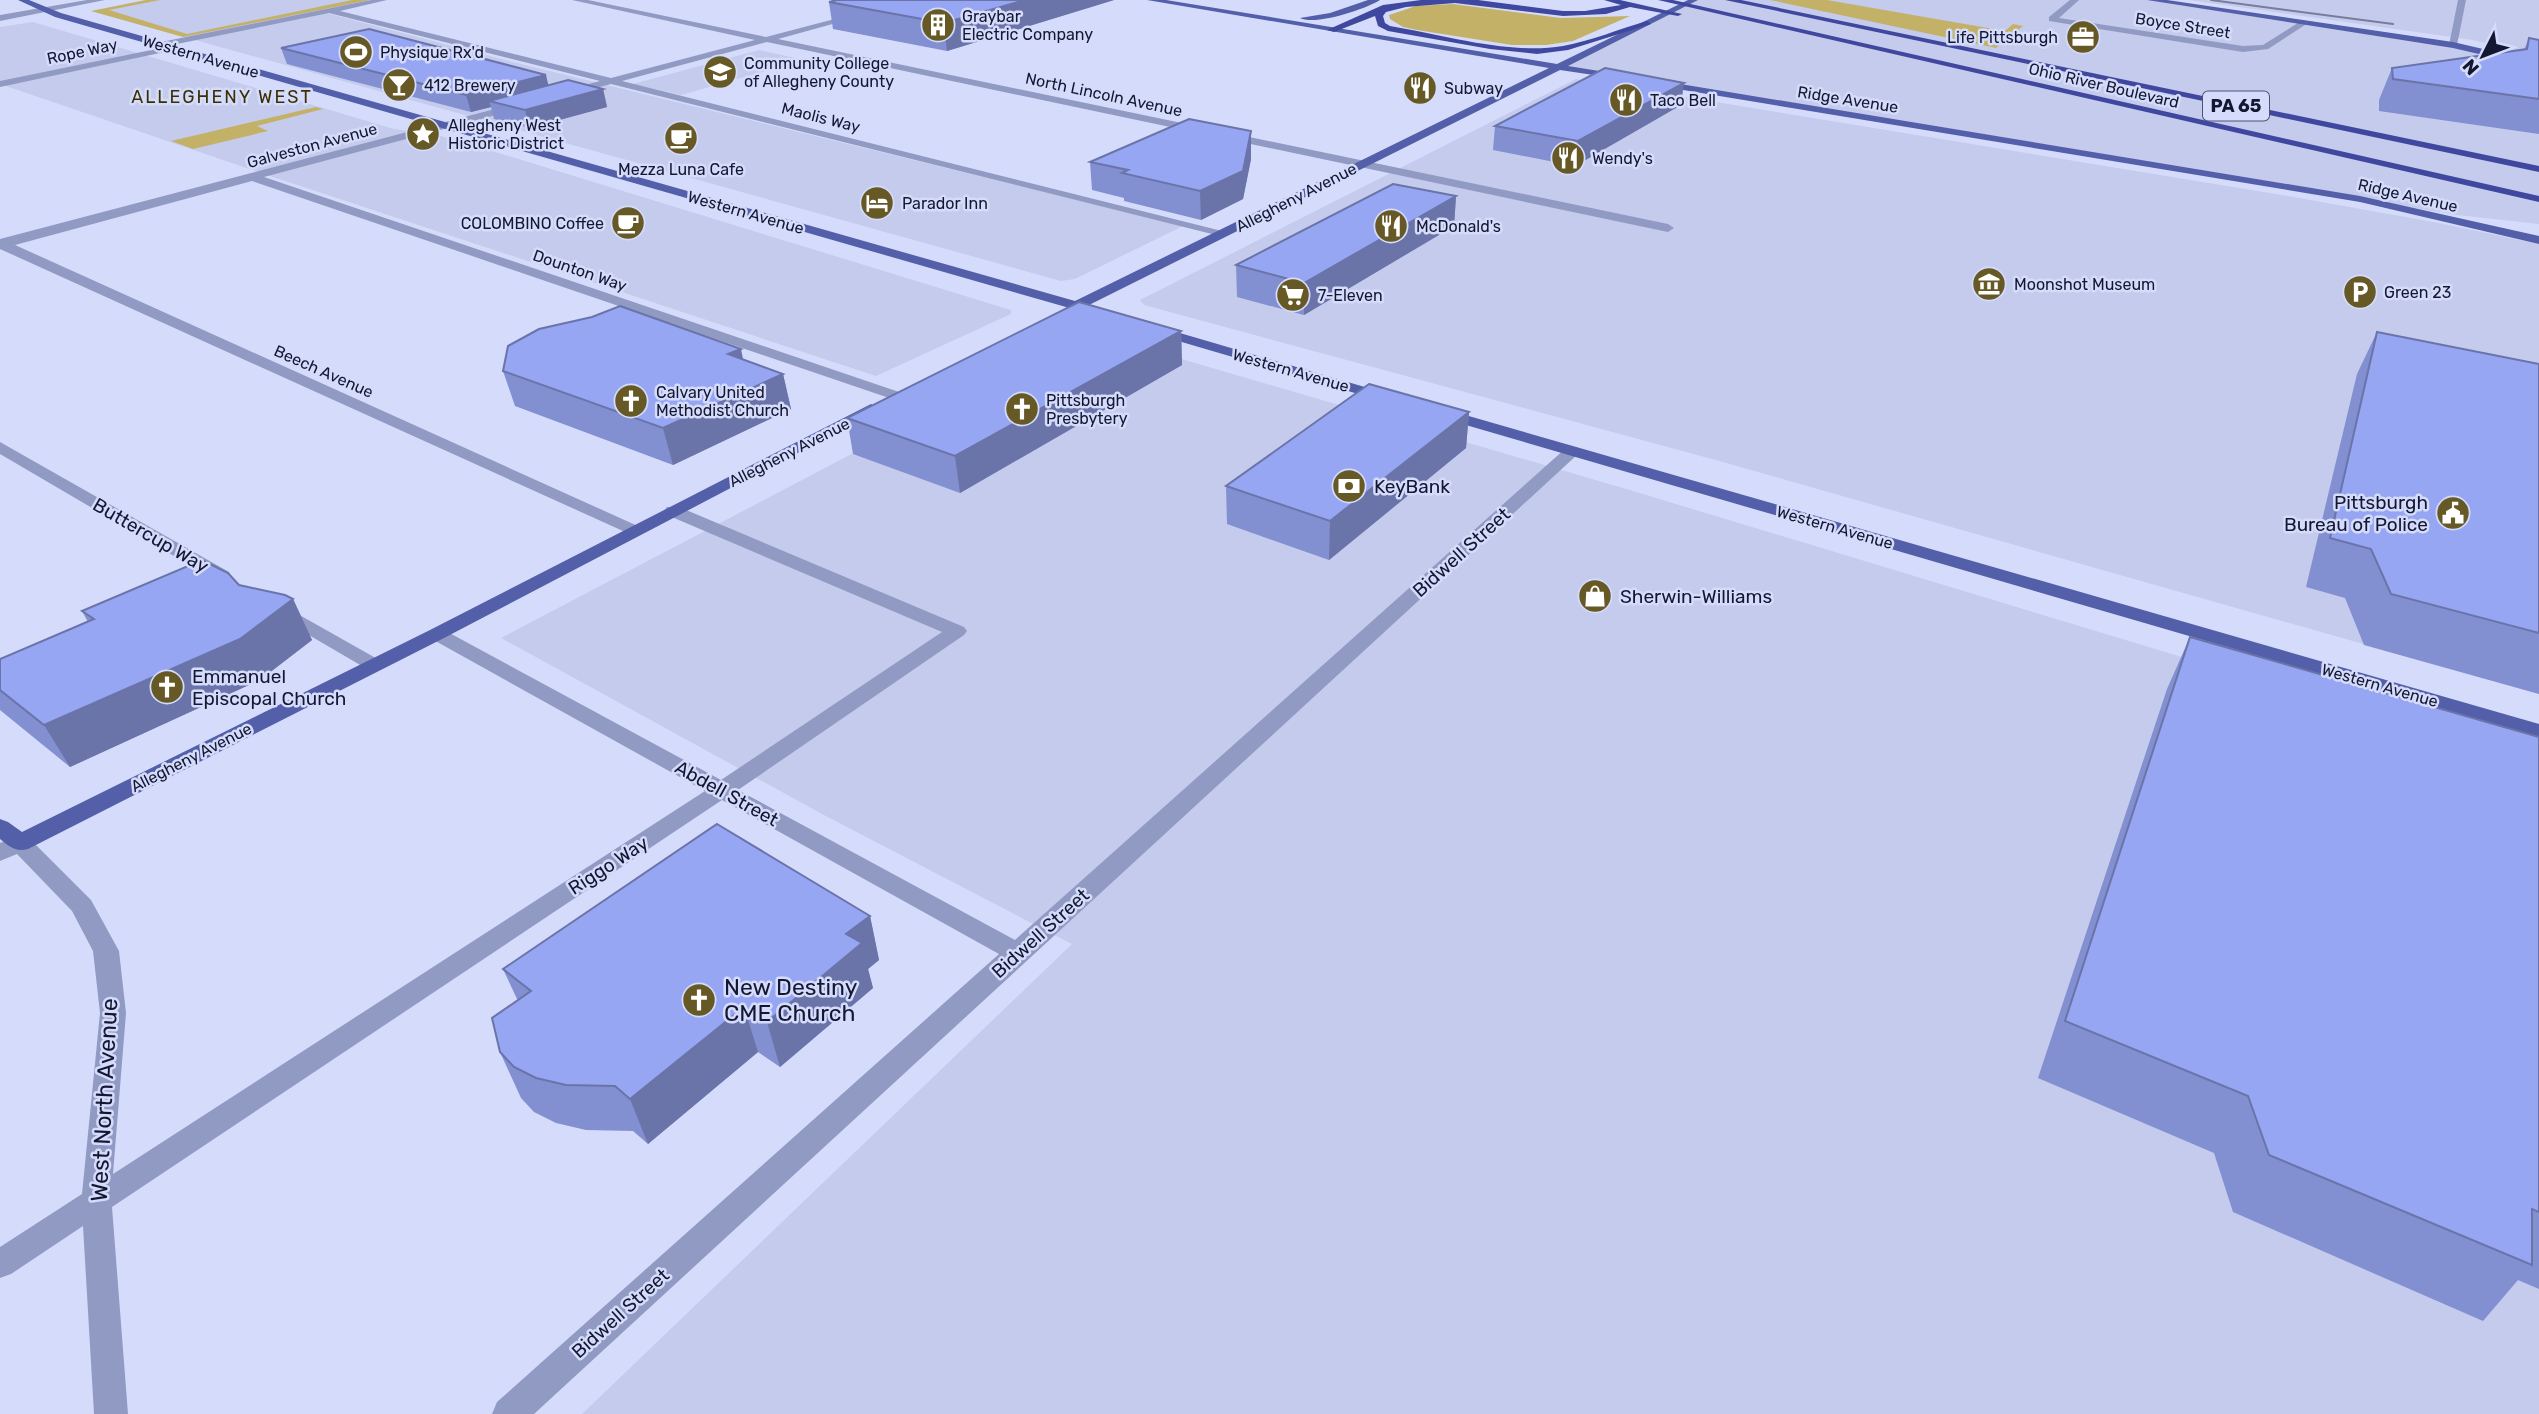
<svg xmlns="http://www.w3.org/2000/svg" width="2539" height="1414" viewBox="0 0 2539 1414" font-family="Rubik,sans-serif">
	<rect width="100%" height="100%" fill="#d5dcfb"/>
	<g fill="#c4cbec">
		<path d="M146,0h224l-51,11 190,50 674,165 -108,53 -14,2 -970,-270z"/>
		<path d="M1694,0h457l302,45 86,20v159l-82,-9 -899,-148z"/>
		<path d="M2189,0h350v56l-66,-16z"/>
		<path d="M33,22l361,107 43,6 39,11 535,164v4l-135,62 -603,-199 -273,-93v-57z"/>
		<path d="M759,50l46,10 -124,35 -48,-11z"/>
		<path d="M1576,79l712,117 151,27 100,21v450l-827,-235 -568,-154 -4,-5z"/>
		<path d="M1086,331l547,160 906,274v649h-1957l490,-470 -250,-130 -321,-176z"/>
	</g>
	<g fill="#c4b168">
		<path d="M146,0h14l-51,10 78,24 165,-34h18l-187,37 -92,-26z"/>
		<path d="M1770,0h57l178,31 8,-7 10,2 -27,22z"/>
		<path d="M1453,4l108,14 69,-2 -57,25 -27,4h-34l-95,-15 -14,-3 -13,-8 -1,-4 27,-9z"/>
		<path d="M316,107l7,2 -66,17 11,5 -75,18 -22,-8z"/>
	</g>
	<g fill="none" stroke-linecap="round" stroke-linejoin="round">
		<g fill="#919ac3" fill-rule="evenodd">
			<path d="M87,0h18l-105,21v-6z"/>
			<path d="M371,0h16l-47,11 271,67 144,-38 -183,-40h16l178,37 141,-37h13l-142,39 890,185 6,4 -6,4 -901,-190 -145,39 608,152 -6,4 -613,-153 -45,12 -3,-1v-4l37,-10 -271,-68 -157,32 2,5 -174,37v-6l161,-33 -4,-3 4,-3z"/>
			<path d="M2070,0h9l-20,18 184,28 20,-1 38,-24 7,2 -40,26 -25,3 -194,-31v-4z"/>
			<path d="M2458,0h8l-9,45 -4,3 -4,-3z"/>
			<path d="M518,103l4,1v4l-258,69 638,216 3,3 -3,3h-10l-640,-218 -237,64 625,282 3,4 -9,5 -634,-287v-10z"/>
			<path d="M0,442l229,130 2,4 -2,4h-14l-215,-126z"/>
			<path d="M1572,446l6,2 2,3 -2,3 -1044,960h-42l5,-12 502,-448 -277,-154 -610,407 16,207h-34l-11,-188 -72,48 -11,4v-31l82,-53 18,-181 -7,-62 -21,-40 -55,-57 -17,7v-18l20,-8 8,2 63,63 28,51 7,62 -13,161 592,-383 -275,-153 -3,-4 3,-4h14l277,150 221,-148 -275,-117 -3,-4 3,-4h12l285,120 3,4 -3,4 -226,155 277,150 551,-492z"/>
			<path d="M280,604l101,57 3,4 -3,4h-14l-94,-55 -3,-4 3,-4z"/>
		</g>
		<g fill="#535fa9" fill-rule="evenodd">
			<path d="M18,0h11l32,13 1014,288 474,-233 -402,-68h19l391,64 131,-64h10l-130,66 56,9 3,1v4l-67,-10 -471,235 14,4v6c-5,1 -30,-3 -36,-4l-1,-4 -1011,-290z"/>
			<path d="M1368,0h12c-14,9 -65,26 -80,18l30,-5z"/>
			<path d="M2147,0h20l286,42 86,20v6l-86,-20z"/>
			<path d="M1656,80l704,116 179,40v8l-179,-42 -707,-117v-4z"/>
			<path d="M1156,326l236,69 3,3 -8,5 -5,-2 -231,-68v-6z"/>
			<path d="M871,404l8,5 -3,3 -432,226 -416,211c-13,3 -18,-2 -28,-10v-20l8,3 14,10 408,-202z"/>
			<path d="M1441,408l1098,316v14l-1104,-322 -2,-3z"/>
		</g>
		<g fill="#3f489e" fill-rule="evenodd">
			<path d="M1421,0h57l85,11h22l36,-6 -17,-5h16l62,14 -4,2 -48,-9 -24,7 -43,2 -108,-13 -49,4 -20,5 -3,4 2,7 5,3c55,9 118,29 173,20 28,-5 56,-17 84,-25l4,3 -83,26 -31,4 -47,-5 -102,-18 -10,-5 -3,-10 -41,16 -7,-2 56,-25z"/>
			<path d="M1658,0h15l866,196v6z"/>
			<path d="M1725,0h16l798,166v6z"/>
		</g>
		<path stroke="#777d9a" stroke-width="2" d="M2211,0l182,24"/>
	</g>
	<g fill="#828fd0">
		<path d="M837,0h277l-167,51 -114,-22 -4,-27z"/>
		<path d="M2529,38l10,2v94l-160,-23v-11l13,-32 132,-18z"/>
		<path d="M281,48l267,37 55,4 4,18 -77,21 -36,-9 -3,-12 -20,5 -184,-48z"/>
		<path d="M1681,105l-106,61 -82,-16 2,-24z"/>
		<path d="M1251,131v28l-8,40 -42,21 -77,-19v-3l-32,-8 -2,-28z"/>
		<path d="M1456,196l-2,30 -150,89 -67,-18 -1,-32z"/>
		<path d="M1181,331l1,34 -222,128 -107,-39 -6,-36z"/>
		<path d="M2377,332l162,32v330l-175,-49 -19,-47 -39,-11 51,-213z"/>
		<path d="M743,360l40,14 8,35 -118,56 -158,-59 -12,-35z"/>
		<path d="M1469,412l-3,36 -137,112 -102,-36 -1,-38z"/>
		<path d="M239,585l54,14 19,41 -52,40 -190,87 -70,-57v-51l88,-37 -6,-11z"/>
		<path d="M2190,637l349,100v552l-21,-9 -35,41 -250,-109 -19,-59 -176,-75 129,-389z"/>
		<path d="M870,916l9,44 -11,9 5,19 -93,79 -22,-15 -110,92 -15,-13 -47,-1 -30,-7 -22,-11 -13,-14 -21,-46 18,-51 -15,-32z"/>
	</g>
	<g fill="#6a74a9">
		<path d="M1025,0h89l-167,51 -3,-28z"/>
		<path d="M546,75l4,17 -61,9 2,6 -20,5 -5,-17z"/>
		<path d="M1684,83l-3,22 -106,61 3,-25z"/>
		<path d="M603,89l4,18 -77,21 -5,-18z"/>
		<path d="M1251,131v28l-8,40 -42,21 -1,-29z"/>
		<path d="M1456,196l-2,30 -150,89v-32z"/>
		<path d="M1181,331l1,34 -222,128 -5,-37z"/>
		<path d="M741,349l7,34 -20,-29z"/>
		<path d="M783,374l8,35 -118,56 -10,-37z"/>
		<path d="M1469,412l-3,36 -137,112 1,-39z"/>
		<path d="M293,599l19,41 -52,40 -190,87 -26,-42z"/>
		<path d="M870,916l9,44 -11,9 5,19 -93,79 -13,-45 79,-88z"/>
		<path d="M744,1007l14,45 -110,92 -18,-45z"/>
	</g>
	<g fill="#97a6f2" stroke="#6a74a9" stroke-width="2">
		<path d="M837,0h188l-81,23 -115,-21z"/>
		<path d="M369,29l177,46 -80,20 -185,-47z"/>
		<path d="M2529,38l10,2v59l-146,-20 -1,-11 135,-19z"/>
		<path d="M1605,68l79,15 -106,58 -83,-15z"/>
		<path d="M568,80l35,9 -78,21 -36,-9z"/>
		<path d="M1189,119l62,12 -8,40 -43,20 -78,-18 6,-3 -38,-8z"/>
		<path d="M1393,184l63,12 -152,87 -68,-18z"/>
		<path d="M1079,302l102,29 -226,125 -108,-38z"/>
		<path d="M620,306l121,43 -13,5 55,20 -120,54 -160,-57 5,-25 31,-17 53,-12z"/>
		<path d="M2377,332l162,32v269l-148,-39 -20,-45 -41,-11z"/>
		<path d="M1369,384l100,28 -139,109 -104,-35z"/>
		<path d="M202,560l26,13 11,12 46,10 8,4 -53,40 -196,86 -44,-35v-31l94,-40 -12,-8z"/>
		<path d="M2190,637l349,100v475l-7,-3v56l-263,-110 -21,-59 -183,-75z"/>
		<path d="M717,824l153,92 -24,18 16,9 -95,79 -23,-15 -114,92 -15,-13 -49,-1 -30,-7 -22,-11 -14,-15 -8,-34 39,-27 -28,-22z"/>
	</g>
	<defs>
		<g id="building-disc" transform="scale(1.75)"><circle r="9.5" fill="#665926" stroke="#d5dcfb"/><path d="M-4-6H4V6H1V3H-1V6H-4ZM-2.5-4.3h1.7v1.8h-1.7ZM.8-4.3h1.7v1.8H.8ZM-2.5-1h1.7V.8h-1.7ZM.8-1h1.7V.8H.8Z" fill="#fff"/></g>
		<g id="office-disc" transform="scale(1.75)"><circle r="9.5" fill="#665926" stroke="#d5dcfb"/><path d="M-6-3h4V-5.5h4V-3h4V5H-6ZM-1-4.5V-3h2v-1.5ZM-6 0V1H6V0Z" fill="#fff"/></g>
		<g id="stadium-disc" transform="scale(1.75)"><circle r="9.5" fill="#665926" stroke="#d5dcfb"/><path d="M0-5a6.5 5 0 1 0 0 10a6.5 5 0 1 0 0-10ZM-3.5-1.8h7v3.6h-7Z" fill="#fff"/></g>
		<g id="university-disc" transform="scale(1.75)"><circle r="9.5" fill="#665926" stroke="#d5dcfb"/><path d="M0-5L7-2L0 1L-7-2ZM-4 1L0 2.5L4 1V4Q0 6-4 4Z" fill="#fff"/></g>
		<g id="bar-disc" transform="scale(1.75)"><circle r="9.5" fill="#665926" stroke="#d5dcfb"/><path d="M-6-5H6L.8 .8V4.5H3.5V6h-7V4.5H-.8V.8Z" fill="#fff"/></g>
		<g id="restaurant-disc" transform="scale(1.75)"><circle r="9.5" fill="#665926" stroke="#d5dcfb"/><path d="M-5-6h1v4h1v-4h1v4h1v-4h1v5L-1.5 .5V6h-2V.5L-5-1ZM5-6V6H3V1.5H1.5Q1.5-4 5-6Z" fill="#fff"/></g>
		<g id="sight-disc" transform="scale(1.75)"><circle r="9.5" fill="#665926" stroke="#d5dcfb"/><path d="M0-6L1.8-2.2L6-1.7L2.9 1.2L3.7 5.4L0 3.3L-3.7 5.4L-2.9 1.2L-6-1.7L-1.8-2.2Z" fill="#fff"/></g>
		<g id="cafe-disc" transform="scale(1.75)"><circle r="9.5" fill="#665926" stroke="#d5dcfb"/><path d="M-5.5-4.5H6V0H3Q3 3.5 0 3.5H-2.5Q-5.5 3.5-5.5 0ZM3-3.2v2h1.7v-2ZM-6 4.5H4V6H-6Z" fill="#fff"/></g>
		<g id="hotel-disc" transform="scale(1.75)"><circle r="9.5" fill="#665926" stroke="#d5dcfb"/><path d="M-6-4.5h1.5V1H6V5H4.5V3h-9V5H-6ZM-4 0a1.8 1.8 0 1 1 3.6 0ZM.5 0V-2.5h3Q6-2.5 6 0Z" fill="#fff"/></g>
		<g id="museum-disc" transform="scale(1.75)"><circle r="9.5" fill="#665926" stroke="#d5dcfb"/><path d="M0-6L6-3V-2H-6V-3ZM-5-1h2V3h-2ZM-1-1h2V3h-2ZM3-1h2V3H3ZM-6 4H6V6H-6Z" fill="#fff"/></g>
		<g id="parking-disc" transform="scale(1.75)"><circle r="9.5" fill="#665926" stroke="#d5dcfb"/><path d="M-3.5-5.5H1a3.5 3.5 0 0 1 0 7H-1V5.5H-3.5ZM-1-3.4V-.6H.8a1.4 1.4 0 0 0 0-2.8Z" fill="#fff"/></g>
		<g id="supermarket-disc" transform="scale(1.75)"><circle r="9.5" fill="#665926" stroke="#d5dcfb"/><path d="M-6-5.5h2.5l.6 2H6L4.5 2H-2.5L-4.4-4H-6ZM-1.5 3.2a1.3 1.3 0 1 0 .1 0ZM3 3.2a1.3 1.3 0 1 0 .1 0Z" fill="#fff"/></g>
		<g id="church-disc" transform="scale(1.75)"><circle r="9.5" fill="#665926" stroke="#d5dcfb"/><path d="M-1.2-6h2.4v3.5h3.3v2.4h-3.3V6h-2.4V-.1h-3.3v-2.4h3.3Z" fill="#fff"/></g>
		<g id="bank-disc" transform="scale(1.75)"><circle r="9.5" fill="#665926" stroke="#d5dcfb"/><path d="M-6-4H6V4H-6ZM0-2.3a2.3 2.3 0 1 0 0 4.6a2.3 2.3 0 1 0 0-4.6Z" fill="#fff"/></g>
		<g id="civic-disc" transform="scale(1.75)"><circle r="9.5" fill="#665926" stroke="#d5dcfb"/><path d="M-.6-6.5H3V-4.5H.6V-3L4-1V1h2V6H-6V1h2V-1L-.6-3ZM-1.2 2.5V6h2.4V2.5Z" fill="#fff"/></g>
		<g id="shop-disc" transform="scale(1.75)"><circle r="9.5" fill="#665926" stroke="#d5dcfb"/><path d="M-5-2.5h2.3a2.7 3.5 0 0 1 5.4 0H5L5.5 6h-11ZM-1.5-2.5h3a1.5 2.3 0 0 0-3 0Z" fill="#fff"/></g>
	</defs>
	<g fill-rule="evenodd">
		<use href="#building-disc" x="938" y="25"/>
		<use href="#office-disc" x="2083" y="37"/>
		<use href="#stadium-disc" x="356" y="52"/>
		<use href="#university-disc" x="720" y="72"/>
		<use href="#bar-disc" x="399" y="85"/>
		<use href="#restaurant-disc" x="1420" y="88"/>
		<use href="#restaurant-disc" x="1626" y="100"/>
		<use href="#sight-disc" x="423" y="134"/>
		<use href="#cafe-disc" x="681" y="138"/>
		<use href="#restaurant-disc" x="1568" y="158"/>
		<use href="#hotel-disc" x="877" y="203"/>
		<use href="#cafe-disc" x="628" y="223"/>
		<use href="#restaurant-disc" x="1391" y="226"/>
		<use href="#museum-disc" x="1989" y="284"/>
		<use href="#parking-disc" x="2360" y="292"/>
		<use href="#supermarket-disc" x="1293" y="295"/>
		<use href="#church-disc" x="631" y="401"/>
		<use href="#church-disc" x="1022" y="409"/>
		<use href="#bank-disc" x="1349" y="486"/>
		<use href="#civic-disc" x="2453" y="513"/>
		<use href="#shop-disc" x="1595" y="596"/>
		<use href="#church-disc" x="167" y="687"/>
		<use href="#church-disc" x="699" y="1000"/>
	</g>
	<g text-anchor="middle" stroke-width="5" stroke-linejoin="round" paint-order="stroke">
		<g font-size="16" fill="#131732" stroke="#d5dcfb" text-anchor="start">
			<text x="962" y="22">Graybar<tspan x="962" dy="18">Electric Company</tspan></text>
			<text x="2058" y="43" text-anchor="end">Life Pittsburgh</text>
			<text x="380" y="58">Physique Rx'd</text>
			<text x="744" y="69">Community College<tspan x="744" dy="18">of Allegheny County</tspan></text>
			<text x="424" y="91">412 Brewery</text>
			<text x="1444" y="94">Subway</text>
			<text x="1650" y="106">Taco Bell</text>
			<text x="448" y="131">Allegheny West<tspan x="448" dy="18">Historic District</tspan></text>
			<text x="1592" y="164">Wendy's</text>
			<text x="681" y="175" text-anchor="middle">Mezza Luna Cafe</text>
			<text x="902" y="209">Parador Inn</text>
			<text x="604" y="229" text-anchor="end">COLOMBINO Coffee</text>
			<text x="1416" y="232">McDonald's</text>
			<text x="2014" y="290">Moonshot Museum</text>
			<text x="2384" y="298">Green 23</text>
			<text x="1318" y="301">7-Eleven</text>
			<text x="656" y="398">Calvary United<tspan x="656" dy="18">Methodist Church</tspan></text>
			<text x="1046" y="406">Pittsburgh<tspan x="1046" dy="18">Presbytery</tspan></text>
		</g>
		<g font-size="16" fill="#131732" stroke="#d5dcfb">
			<text transform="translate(2183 25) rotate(9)" y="6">Boyce Street</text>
			<text transform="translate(82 51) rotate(-12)" y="6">Rope Way</text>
			<text transform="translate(201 56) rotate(16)" y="6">Western Avenue</text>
			<text transform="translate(2104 85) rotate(13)" y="6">Ohio River Boulevard</text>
			<text transform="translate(1104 94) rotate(12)" y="6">North Lincoln Avenue</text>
			<text transform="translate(1848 99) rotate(9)" y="6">Ridge Avenue</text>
			<text transform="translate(821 117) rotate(14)" y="6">Maolis Way</text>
			<text transform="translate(312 145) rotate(-15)" y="6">Galveston Avenue</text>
			<text transform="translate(2408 195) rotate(13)" y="6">Ridge Avenue</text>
			<text transform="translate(1296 197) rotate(-27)" y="6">Allegheny Avenue</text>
			<text transform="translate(746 212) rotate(16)" y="6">Western Avenue</text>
			<text transform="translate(580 270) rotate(19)" y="6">Dounton Way</text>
			<text transform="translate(1291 370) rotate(16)" y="6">Western Avenue</text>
			<text transform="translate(324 371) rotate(24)" y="6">Beech Avenue</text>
			<text transform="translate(789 452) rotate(-27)" y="6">Allegheny Avenue</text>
			<text transform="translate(1835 527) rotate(16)" y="6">Western Avenue</text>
			<text transform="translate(2380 685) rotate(16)" y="6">Western Avenue</text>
			<text transform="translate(191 757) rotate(-27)" y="6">Allegheny Avenue</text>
		</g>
		<g font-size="18" letter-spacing="2" fill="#392f03" stroke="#d5dcfb">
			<text x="222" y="103">ALLEGHENY WEST</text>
		</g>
		<rect fill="#d5dcfb" stroke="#4d526e" stroke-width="2" x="2203" y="91.5" width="66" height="29" rx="5"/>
		<g font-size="18" font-weight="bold" fill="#131732">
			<text x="2236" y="112">PA 65</text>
		</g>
		<g font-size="19" fill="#131732" stroke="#d5dcfb" text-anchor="start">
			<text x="1374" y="493">KeyBank</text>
			<text x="2428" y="509" text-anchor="end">Pittsburgh<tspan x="2428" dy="22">Bureau of Police</tspan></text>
			<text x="1620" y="603">Sherwin-Williams</text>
			<text x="192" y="683">Emmanuel<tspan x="192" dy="22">Episcopal Church</tspan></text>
		</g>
		<g font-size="19" fill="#131732" stroke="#d5dcfb">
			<text transform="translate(151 535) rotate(30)" y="7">Buttercup Way</text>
			<text transform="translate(1461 552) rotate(-42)" y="7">Bidwell Street</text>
			<text transform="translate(727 793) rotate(29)" y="7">Abdell Street</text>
			<text transform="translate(608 865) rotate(-33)" y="7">Riggo Way</text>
			<text transform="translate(1040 933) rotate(-42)" y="7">Bidwell Street</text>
			<text transform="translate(620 1313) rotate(-42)" y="7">Bidwell Street</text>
		</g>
		<g font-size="23" fill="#131732" stroke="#d5dcfb" text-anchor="start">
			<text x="724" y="995">New Destiny<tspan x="724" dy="26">CME Church</tspan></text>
		</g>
		<g font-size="23" fill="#131732" stroke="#d5dcfb">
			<text transform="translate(104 1100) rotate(-87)" y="8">West North Avenue</text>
		</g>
	</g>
	<g transform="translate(2483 56) rotate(228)" stroke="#d5dcfb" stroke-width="5" paint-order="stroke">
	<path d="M0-5L12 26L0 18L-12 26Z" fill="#131732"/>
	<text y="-10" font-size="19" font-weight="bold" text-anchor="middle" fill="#131732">N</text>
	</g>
</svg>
